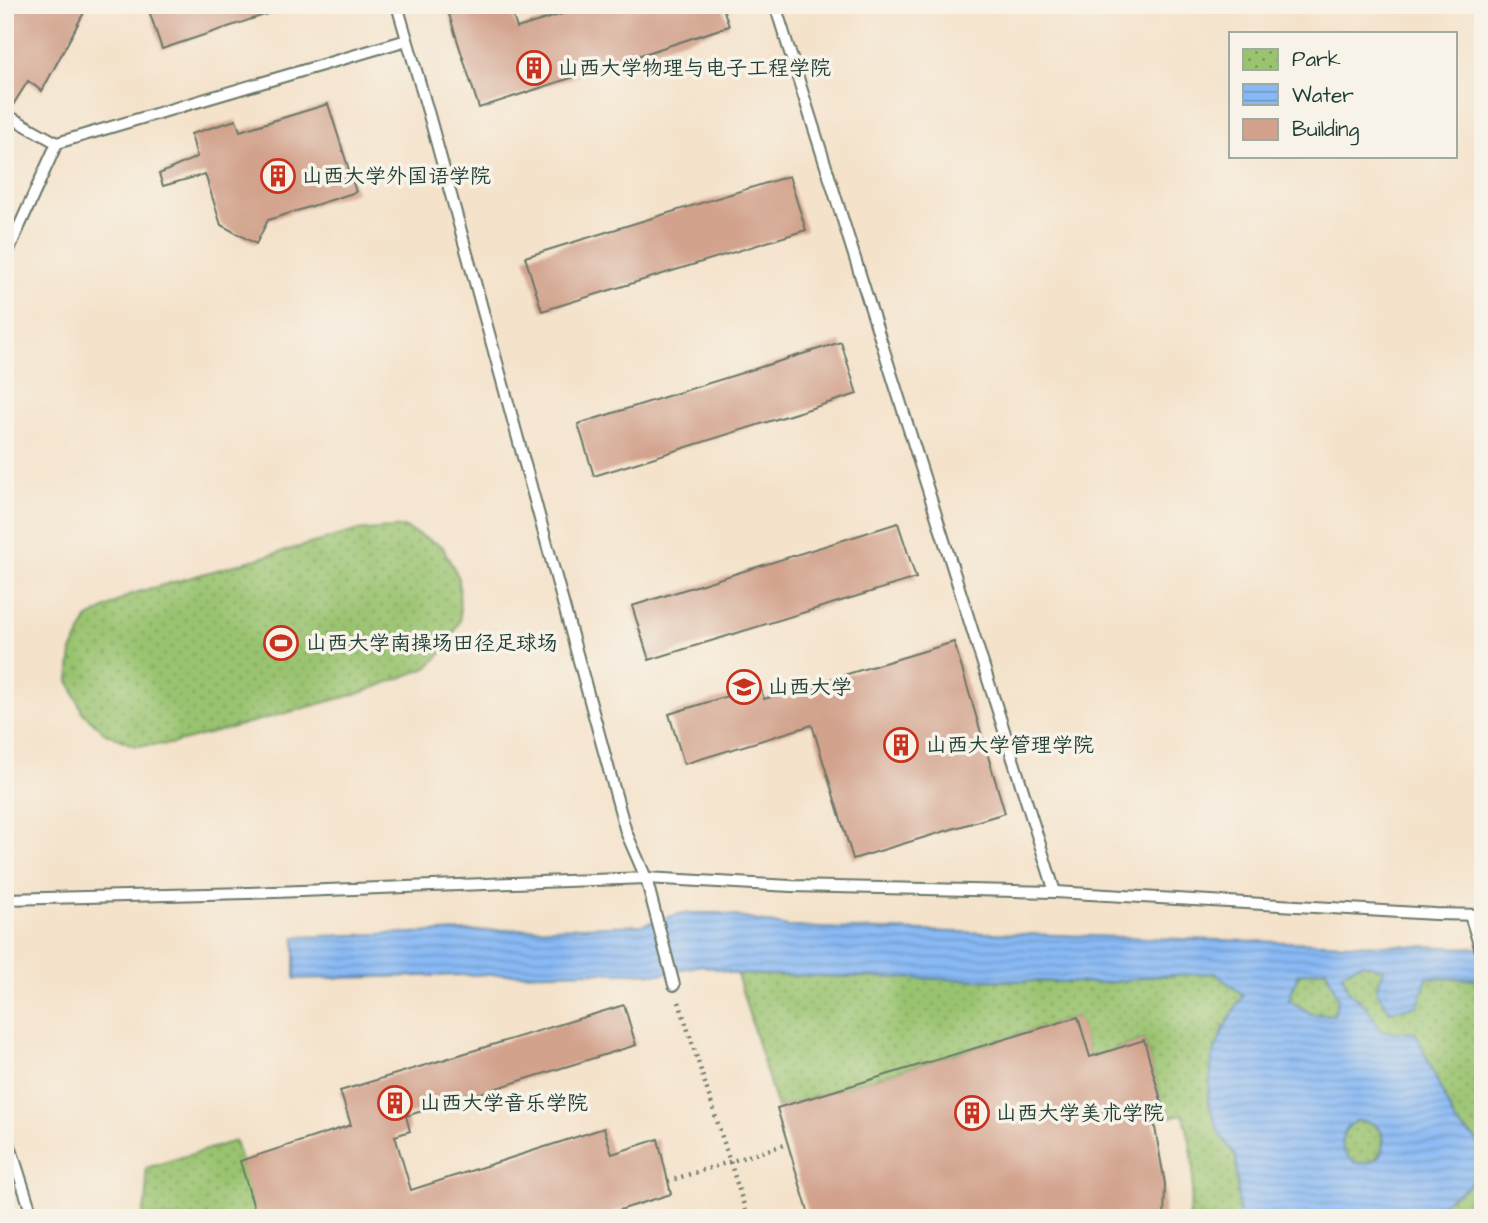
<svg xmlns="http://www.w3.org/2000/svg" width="1488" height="1223" viewBox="0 0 1488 1223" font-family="'Architects Daughter','LXGW WenKai TC',sans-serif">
	<defs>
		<pattern id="park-dots" width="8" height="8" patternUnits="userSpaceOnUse" patternTransform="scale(1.75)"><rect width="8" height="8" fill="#9ac36f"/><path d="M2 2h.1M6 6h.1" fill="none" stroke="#7da05c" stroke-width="1.8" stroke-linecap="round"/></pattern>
		<pattern id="water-rules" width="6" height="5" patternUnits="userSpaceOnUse" patternTransform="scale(1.75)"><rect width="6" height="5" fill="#89b9f5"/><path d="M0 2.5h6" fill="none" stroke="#6f98c7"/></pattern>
	</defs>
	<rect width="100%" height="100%" fill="#f7f3e8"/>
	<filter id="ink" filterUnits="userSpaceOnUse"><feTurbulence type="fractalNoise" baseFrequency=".0143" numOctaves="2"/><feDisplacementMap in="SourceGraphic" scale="14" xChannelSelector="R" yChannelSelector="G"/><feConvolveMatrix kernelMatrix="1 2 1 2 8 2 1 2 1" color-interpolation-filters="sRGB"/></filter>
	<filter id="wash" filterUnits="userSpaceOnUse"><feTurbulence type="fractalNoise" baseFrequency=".00686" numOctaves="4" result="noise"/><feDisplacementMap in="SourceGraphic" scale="28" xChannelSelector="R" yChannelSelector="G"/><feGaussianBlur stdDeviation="1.57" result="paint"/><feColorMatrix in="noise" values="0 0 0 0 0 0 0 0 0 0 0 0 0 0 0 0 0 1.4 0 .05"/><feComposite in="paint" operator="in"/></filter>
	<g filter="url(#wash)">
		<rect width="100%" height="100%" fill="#f4e2ca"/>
		<g fill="url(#park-dots)" stroke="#5c8052" stroke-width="2">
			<path d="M403,527l39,19 17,32 1,42 -13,28 -20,20 -67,25 -189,51 -36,2 -30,-13 -23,-21 -13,-32 3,-29 15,-32 44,-25 225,-63z"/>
			<path d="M1362,963l65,15 49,1 7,22v156l-7,-18 -20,-15 -40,-90 -35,-3 -13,-23 -19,-16 -7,-19z"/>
			<path d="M1326,969l12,29 -4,17 -22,-1 -24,-14 10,-26z"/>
			<path d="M1215,973l28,22 -19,33 -5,104 17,25 3,61h-51c8,-40 7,-65 -5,-104l-17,4 -22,-78 -54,17 -13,-40 -300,91 -40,-134 370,9 48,-7z"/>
			<circle cx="1362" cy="1142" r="21"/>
			<path d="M235,1141l23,77h-116l5,-21 -1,-29z"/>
			<path d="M1483,1171v47h-81c29,-8 59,-26 81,-47z"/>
		</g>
		<path fill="url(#water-rules)" stroke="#547b94" stroke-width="2" fill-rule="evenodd" d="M683,913h37l68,14 695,21v31l-56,-1 -9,28 -28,5 -14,-21 8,-21 -22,-6 -20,10 7,19 19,16 13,23 35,2 40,91 20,15 7,18v14l-16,16 -27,18 -38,13h-163l-3,-61 -17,-24 -11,-32 4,-42 12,-31 19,-33 -28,-22 -60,3 -48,7 -370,-9 -36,-9 -40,9 -69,-2 -297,7v-42l347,-12zM1326,969l12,29 -4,17 -22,-1 -23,-14 9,-26zM1356,1121c39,-4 35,51 -2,41 -17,-12 -16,-30 2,-41z"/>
		<g id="blocks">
			<g fill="#d2a28c">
				<path d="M5,5h83l-46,86 -14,-10 -17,27 -6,-2z"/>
				<path d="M147,5h134l1,4 -120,40z"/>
				<path d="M446,5h63l8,23 74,-23h131l7,21 -250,82z"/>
				<path d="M328,104l28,88 -88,28 -12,24 -35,-19 -16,-51 -42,12 -4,-12 38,-17 -6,-23 45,-14 4,11z"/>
				<path d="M789,176l17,54 -264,81 -17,-54z"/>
				<path d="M841,342l16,52 -263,82 -16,-52z"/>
				<path d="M898,523l18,55 -267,82 -17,-54z"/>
				<path d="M954,642l51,171 -152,46 -41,-134 -128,39 -15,-50 91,-28 4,13z"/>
				<path d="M624,1005l12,40 -230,71 4,15 -15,5 16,54 193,-62 8,26 46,-15 13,55 -77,24h-337l-17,-57 111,-36 -11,-34z"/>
				<path d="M1078,1017l12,40 54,-17 22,78 -12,4 11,62 -1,34h-354l-33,-110z"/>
			</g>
		</g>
	</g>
	<g filter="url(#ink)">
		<use href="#blocks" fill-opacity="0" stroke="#6a7768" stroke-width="2"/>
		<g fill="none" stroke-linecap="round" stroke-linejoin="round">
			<g stroke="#6a7768" stroke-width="14">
				<g id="lane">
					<path d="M397,5l32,110 197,717 20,46 145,8 264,6 380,22 48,1"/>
					<path d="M775,5l280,887"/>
					<path d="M5,114l52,29 350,-103"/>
					<path d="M5,258l52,-115"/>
					<path d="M5,899l243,-6 398,-15 28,107"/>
					<path d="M1470,915l13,42"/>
					<path d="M5,1130l28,88"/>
				</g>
			</g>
			<path stroke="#6a7768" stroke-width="4.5" stroke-dasharray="2 5" stroke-linecap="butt" d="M679,1002l69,216"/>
			<use href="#lane" stroke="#fff" stroke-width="10"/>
			<path stroke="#6a7768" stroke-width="4.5" stroke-dasharray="2 5" stroke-linecap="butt" d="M668,1181l119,-37"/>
		</g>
	</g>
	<defs>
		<g id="building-ring" transform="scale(1.75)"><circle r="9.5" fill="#f7f3e8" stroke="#c8321e" stroke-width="1.5"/><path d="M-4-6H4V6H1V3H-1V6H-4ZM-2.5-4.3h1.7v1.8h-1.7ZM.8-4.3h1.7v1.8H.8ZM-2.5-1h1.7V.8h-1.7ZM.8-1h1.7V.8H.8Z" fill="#c8321e"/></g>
		<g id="stadium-ring" transform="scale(1.75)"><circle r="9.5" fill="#f7f3e8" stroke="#c8321e" stroke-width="1.5"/><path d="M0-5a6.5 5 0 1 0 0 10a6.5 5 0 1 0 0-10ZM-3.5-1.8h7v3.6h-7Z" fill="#c8321e"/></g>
		<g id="university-ring" transform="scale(1.75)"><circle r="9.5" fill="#f7f3e8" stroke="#c8321e" stroke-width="1.5"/><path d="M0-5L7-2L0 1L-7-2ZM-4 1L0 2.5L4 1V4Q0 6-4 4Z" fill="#c8321e"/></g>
	</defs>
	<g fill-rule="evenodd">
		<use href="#building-ring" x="534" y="68"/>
		<use href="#building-ring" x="278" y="176"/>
		<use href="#stadium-ring" x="281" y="643"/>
		<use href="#university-ring" x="744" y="687"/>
		<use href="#building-ring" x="901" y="745"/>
		<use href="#building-ring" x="395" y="1103"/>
		<use href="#building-ring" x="972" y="1113"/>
	</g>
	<g text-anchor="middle" stroke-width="7" stroke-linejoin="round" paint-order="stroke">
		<g font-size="21" fill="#1f3d34" stroke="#f7f3e8" text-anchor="start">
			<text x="558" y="75">山西大学物理与电子工程学院</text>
			<text x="302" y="183">山西大学外国语学院</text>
			<text x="306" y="650">山西大学南操场田径足球场</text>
			<text x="768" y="694">山西大学</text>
			<text x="926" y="752">山西大学管理学院</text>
			<text x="420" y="1110">山西大学音乐学院</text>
			<text x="996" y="1120">山西大学美术学院</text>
		</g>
	</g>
	<rect width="1488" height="1223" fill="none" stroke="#f7f3e8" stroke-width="28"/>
	<rect x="1229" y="32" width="228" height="126" fill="#f7f3e8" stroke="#a1aaa0" stroke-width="2"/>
	<rect x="1243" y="49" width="35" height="21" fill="url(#park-dots)" stroke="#a1aaa0" stroke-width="2"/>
	<text x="1292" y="66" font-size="21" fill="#1f3d34">Park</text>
	<rect x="1243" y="84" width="35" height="21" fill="url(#water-rules)" stroke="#a1aaa0" stroke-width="2"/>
	<text x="1292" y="102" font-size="21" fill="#1f3d34">Water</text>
	<rect x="1243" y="119" width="35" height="21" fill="#d2a28c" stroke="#a1aaa0" stroke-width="2"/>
	<text x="1292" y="136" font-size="21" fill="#1f3d34">Building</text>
</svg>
